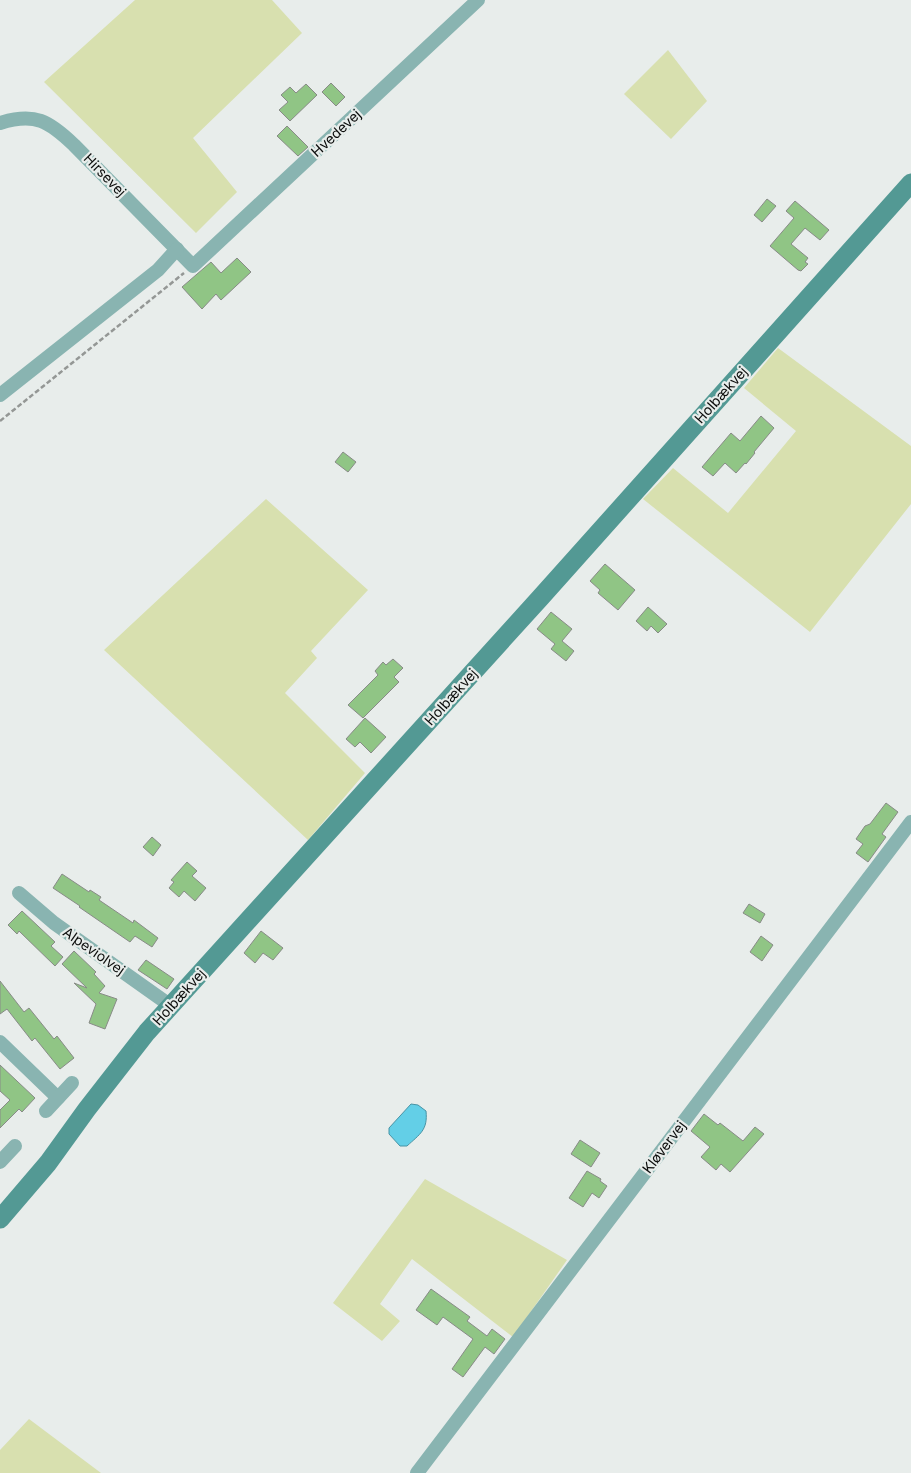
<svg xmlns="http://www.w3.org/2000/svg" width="911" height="1473" viewBox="0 0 911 1473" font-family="Inter,sans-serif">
	<rect width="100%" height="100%" fill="#e8edeb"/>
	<g fill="#d8e0af">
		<path d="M135,0h137l30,33 -109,105 44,54 -41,41 -152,-151z"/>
		<path d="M668,50l39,51 -36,38 -47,-45z"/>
		<path d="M778,348l133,98v58l-101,128 -167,-133 30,-31 55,45 68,-82 -52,-43z"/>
		<path d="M266,499l102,91 -57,61 6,7 -32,35 80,80 -57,67 -204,-190z"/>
		<path d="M425,1179l142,81 -54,77 -101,-78 -32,45 20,17 -18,20 -49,-38z"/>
		<path d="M29,1419l72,54h-101v-23z"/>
	</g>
	<path fill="#63cfe7" stroke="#4994a5" d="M411,1104l7,1 8,6c2,19 -6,23 -19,35h-7l-11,-12v-6z"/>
	<g fill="#90c585" stroke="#888b87">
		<path d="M331,83l14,14 -9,9 -14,-14z"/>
		<path d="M306,84l11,11 -27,26 -11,-11 9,-8 -7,-7 9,-8 6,6z"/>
		<path d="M287,126l21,21 -10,9 -21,-20z"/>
		<path d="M767,199l9,7 -14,16 -8,-7z"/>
		<path d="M795,201l34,29 -9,10 -15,-12 -14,16 17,14 -3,4 3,2 -7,7 -3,-1 -28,-24 24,-28 -8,-7z"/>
		<path d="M237,258l14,14 -30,28 -5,-6 -14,15 -20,-22 29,-25 10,11z"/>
		<path d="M761,416l13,12 -20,24 1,1 -9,11 -1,-1 -9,10 -11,-10 -12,13 -11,-9 29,-34 9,8z"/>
		<path d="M343,452l13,10 -8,10 -13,-10z"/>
		<path d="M605,564l30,26 -17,20 -20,-17 2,-3 -10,-9z"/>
		<path d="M648,607l19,17 -9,9 -7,-7 -4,5 -11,-10z"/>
		<path d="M551,612l21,17 -10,12 12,10 -8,10 -15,-12 4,-5 -18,-15z"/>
		<path d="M393,659l10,9 -9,9 5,5 -36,36 -15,-13 30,-30 -3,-4 8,-9 3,3z"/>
		<path d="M365,718l21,19 -15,16 -11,-11 -5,5 -9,-8z"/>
		<path d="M886,803l12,9 -16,22 4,3 -18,25 -12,-9 7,-9 -7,-5 9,-13 5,-2z"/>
		<path d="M152,837l9,8 -8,11 -10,-9z"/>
		<path d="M187,862l10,9 -5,5 14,12 -11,13 -11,-10 -5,6 -10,-9 5,-6 -3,-2z"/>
		<path d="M62,874l27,18 1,-2 11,7 -2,3 34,23 1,-3 24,18 -6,9 -17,-11 -5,6 -51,-35 1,-1 -27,-18z"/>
		<path d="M749,904l16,10 -5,9 -17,-10z"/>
		<path d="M22,911l33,31 -4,4 12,11 -8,9 -36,-35 -2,3 -9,-9z"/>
		<path d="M261,931l22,17 -10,12 -10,-7 -8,10 -11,-10z"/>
		<path d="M761,936l12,9 -11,16 -12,-9z"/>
		<path d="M74,951l22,21 -2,2 11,12 -6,7 18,6 -12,30 -16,-6 7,-19 -22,-21 13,5 -25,-24z"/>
		<path d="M146,960l28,19 -7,10 -29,-19z"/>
		<path d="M0,981l24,31 5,-4 25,31 3,-3 17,22 -14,11 -25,-31 -3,3 -25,-32 -7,5z"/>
		<path d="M0,1065l35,33 -13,14 -3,-3 -19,19v-18l10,-10 -10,-9z"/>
		<path d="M704,1114l14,11 2,-2 23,18 12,-14 9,7 -34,38 -9,-8 -5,6 -15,-13 9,-10 -19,-16z"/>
		<path d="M580,1140l20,13 -9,14 -20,-13z"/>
		<path d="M587,1171l14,8 -1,2 7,5 -8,12 -7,-5 -9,14 -14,-9z"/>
		<path d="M431,1289l39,28 -3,4 20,15 5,-7 13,10 -11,15 -9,-7 -22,30 -11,-8 21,-30 -30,-22 -6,8 -21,-15z"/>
	</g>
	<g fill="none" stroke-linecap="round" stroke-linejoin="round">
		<path stroke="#949795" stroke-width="2.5" stroke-dasharray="5 2.5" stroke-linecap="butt" d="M0,421l184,-148"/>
		<g stroke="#89b4b1" stroke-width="14">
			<path d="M0,123c35,-11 49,-2 74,22l119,121 285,-266"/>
			<path d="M0,395l158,-125 19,-21"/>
			<path d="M19,893l35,30 117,83"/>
			<path d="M0,1042l58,56"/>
			<path d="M46,1111l26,-28"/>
			<path d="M0,1162l15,-16"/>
			<path d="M417,1473l494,-651"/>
		</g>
		<path stroke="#539994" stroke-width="19" d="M0,1219l48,-56 39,-54 60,-77 394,-435 370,-414"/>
	</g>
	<g text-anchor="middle" stroke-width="4.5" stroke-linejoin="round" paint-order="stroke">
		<g font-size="14" fill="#0b0c0b" stroke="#e8edeb">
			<text transform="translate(336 133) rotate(-43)" y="5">Hvedevej</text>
			<text transform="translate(105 175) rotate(46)" y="5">Hirsevej</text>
			<text transform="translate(721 395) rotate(-48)" y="5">Holbækvej</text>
			<text transform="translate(451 697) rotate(-48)" y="5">Holbækvej</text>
			<text transform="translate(94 951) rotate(35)" y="5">Alpeviolvej</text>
			<text transform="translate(179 997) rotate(-48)" y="5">Holbækvej</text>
			<text transform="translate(664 1147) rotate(-53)" y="5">Kløvervej</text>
		</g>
	</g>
</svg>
